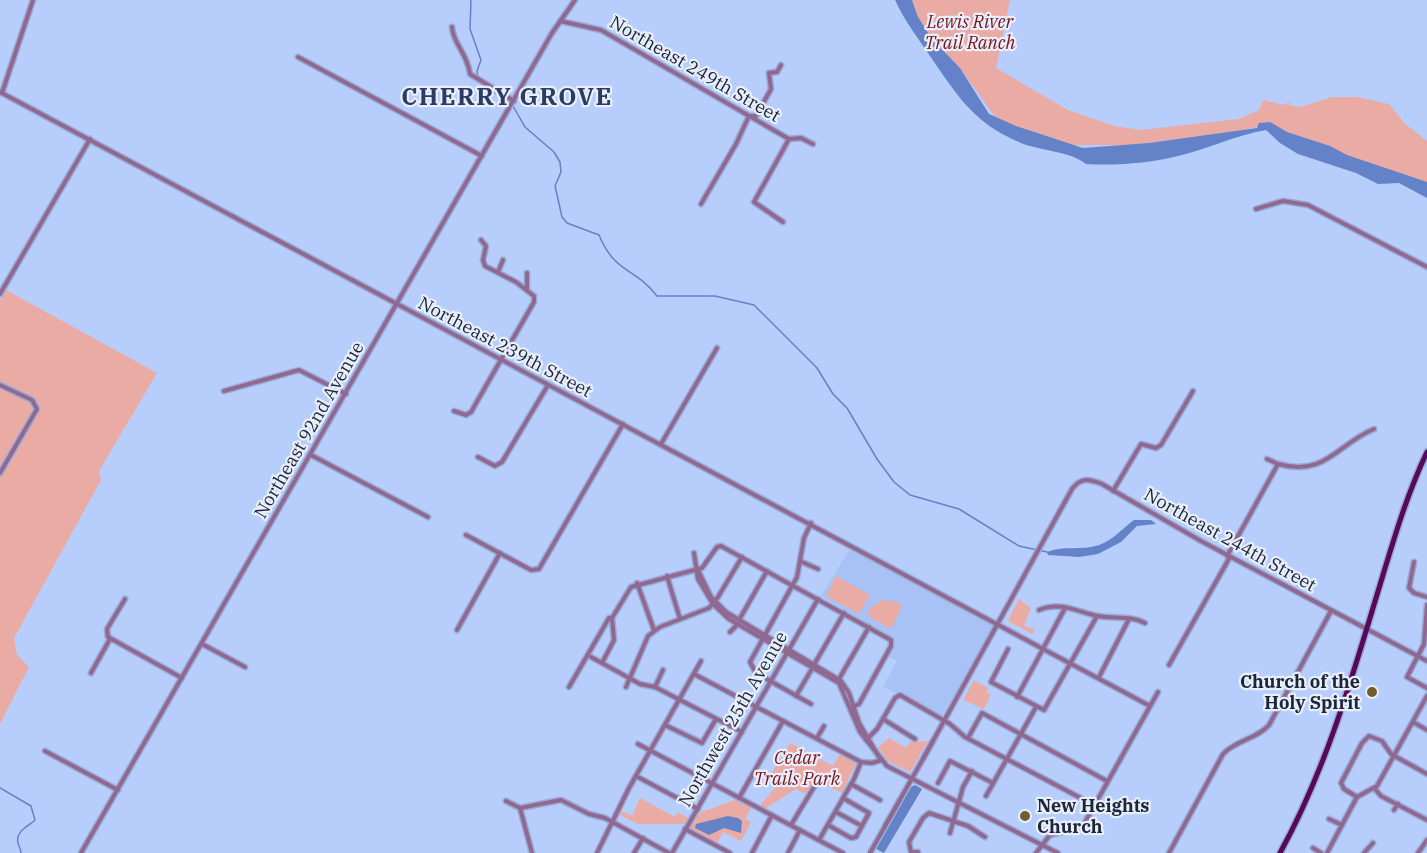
<svg xmlns="http://www.w3.org/2000/svg" width="1427" height="853" viewBox="0 0 1427 853" font-family="'IBM Plex Serif',serif">
	<rect width="100%" height="100%" fill="#b7cdfb"/>
	<path fill="#a9c2f6" d="M851,547l142,75 2,5 -53,88 -59,-28 14,-26 -11,-6 6,-12 -1,-5 -70,-42z"/>
	<g fill="#eaaba5">
		<path d="M912,0h98l-14,68 72,42 46,16 27,4 98,-11 20,-9 4,-10 20,5 8,-4 -2,4 11,2 32,-10h25l32,7 16,20 22,17v42c-13,-7 -26,-9 -40,-14 -41,-13 -82,-29 -122,-47l-8,5 -19,4 -106,14h-60l-41,-11 -36,-17 -35,-49 -28,-29 -14,-22z"/>
		<path d="M6,290l151,83 -58,98 2,9 -87,158 3,17 12,12 -29,57v-424z"/>
		<path d="M836,576l34,19 -11,19 -33,-18z"/>
		<path d="M1019,599l12,9 -7,17 11,5 -3,4 -24,-13z"/>
		<path d="M882,600l14,2 6,4 -10,21 -4,1 -21,-13 4,-7z"/>
		<path d="M974,680l14,8 -2,4 5,3 -7,14 -21,-9z"/>
		<path d="M889,738l17,10 4,-6 18,-1 -18,31 -21,-10 -11,-14z"/>
		<path d="M790,743l43,23 7,-12 16,9 -14,30 -27,-13 -10,14 -9,-5 -31,20 -5,-3 21,-26 -10,-6z"/>
		<path d="M640,798l35,19 3,-5 10,6 -4,6h-46l-18,-9 2,-4 10,5z"/>
		<path d="M735,800l16,8 -6,11 6,3 -10,19 -18,-9 -6,11 -28,-15 10,-15z"/>
	</g>
	<g fill="#6382c7">
		<path d="M895,0h17l6,17 14,22 28,29 29,46 27,12 67,22 66,-5 108,-15 2,-5 11,-1 17,10 43,14 17,9 80,27v16l-28,-15 -21,1 -22,-11 -58,-19 -18,-11 -14,-13c-30,5 -58,19 -88,26 -28,7 -63,10 -92,8 -16,-13 -45,-13 -65,-21 -46,-19 -62,-45 -89,-84 -13,-20 -27,-37 -37,-59z"/>
		<path d="M1134,520h17l5,4 -19,2 -16,16 -23,12 -19,3 -31,-2 -1,-3c17,-7 35,-1 52,-7 13,-4 24,-17 35,-25z"/>
		<path d="M915,785l7,4 -38,64 -8,-4 35,-62z"/>
		<path d="M728,816l10,2 4,3 -1,12 -17,-5 -15,7 -14,-7 1,-4z"/>
	</g>
	<g fill="none" stroke-linecap="round" stroke-linejoin="round">
		<g stroke="#6382c7" stroke-width="1.5">
			<path d="M471,0l-1,29 11,31 -4,11 1,6"/>
			<path d="M479,82l30,21"/>
			<path d="M513,106l12,21 29,25 6,10 1,10 -6,14 7,31 5,6 32,12c16,39 37,33 58,61h58l39,9 63,63 16,26 14,14 30,51 17,23 16,13 49,14 60,37 28,6"/>
			<path d="M0,788l31,18 4,14c-6,6 -20,11 -17,23 1,4 3,6 3,10"/>
		</g>
		<g stroke="#98abd4" stroke-width="7">
			<g id="minor">
				<path d="M560,21l41,9 188,109 12,-1 12,6"/>
				<path d="M452,27c1,17 15,25 18,47l44,27"/>
				<path d="M298,57l184,99"/>
				<path d="M0,92l1150,614"/>
				<path d="M2,93l31,-93"/>
				<path d="M701,204l35,-60 13,-28h7l15,-27 -2,-16 8,-1 4,-7"/>
				<path d="M1256,209l27,-8 25,4 119,62"/>
				<path d="M783,222l-29,-20 35,-63"/>
				<path d="M498,272l5,-12"/>
				<path d="M527,288v-15"/>
				<path d="M0,294l90,-155"/>
				<path d="M0,385l32,15 5,9 -37,64"/>
				<path d="M224,391l75,-21 47,24"/>
				<path d="M454,411l12,4 5,-3 63,-110v-6l-18,-14 -31,-16 -2,-6 3,-14 -5,-6"/>
				<path d="M661,444l56,-96"/>
				<path d="M311,455l117,62"/>
				<path d="M478,457l17,9 7,-4 46,-77"/>
				<path d="M1267,459l11,5"/>
				<path d="M1113,491l28,-47 15,4 5,-3 32,-54"/>
				<path d="M811,523l-7,15 -7,39 -47,85 6,11 55,31"/>
				<path d="M466,535l65,35 8,-1 84,-145"/>
				<path d="M694,553l4,26 15,25 16,15 110,64 21,49 27,34 171,87"/>
				<path d="M1227,556l51,-92c48,13 59,-20 96,-35"/>
				<path d="M802,562l16,7"/>
				<path d="M1414,562l-5,26 5,5 13,4"/>
				<path d="M698,570l13,27 15,15 115,69 8,12 10,30 20,34"/>
				<path d="M667,576l13,43"/>
				<path d="M637,583l17,47"/>
				<path d="M125,599l-18,30 1,8 74,41"/>
				<path d="M1427,605l-3,39 -17,33 20,11"/>
				<path d="M1039,610c21,-9 39,2 59,6 15,3 33,-1 47,7"/>
				<path d="M739,620l28,-49"/>
				<path d="M457,630l43,-77"/>
				<path d="M730,632l8,-8"/>
				<path d="M202,644l43,23"/>
				<path d="M1008,649l-17,33 53,28 53,-94"/>
				<path d="M591,657l49,27 15,3 87,45"/>
				<path d="M602,663l12,-23 -2,-22 19,-31 71,-19 15,-21 4,-1 170,94v6l-32,58 -9,4"/>
				<path d="M815,663l29,-50"/>
				<path d="M1169,665l61,-108"/>
				<path d="M91,673l19,-34"/>
				<path d="M694,674l167,88 11,1 10,-3"/>
				<path d="M1099,677l30,-58"/>
				<path d="M839,679l30,-52"/>
				<path d="M569,687l40,-69h3"/>
				<path d="M626,687l22,-51 12,-9 49,-19 9,-11 24,-40"/>
				<path d="M655,687l8,-17"/>
				<path d="M796,696l17,-29"/>
				<path d="M1017,697l48,-89"/>
				<path d="M883,719l32,20"/>
				<path d="M1413,722l14,8"/>
				<path d="M665,725l37,18 14,-24"/>
				<path d="M817,738l7,-12"/>
				<path d="M968,738l14,-25 125,68"/>
				<path d="M866,740l11,-11 18,-31 5,-3 50,29 15,13 129,68"/>
				<path d="M638,744l205,109"/>
				<path d="M45,751l73,39"/>
				<path d="M923,759l149,-270c9,-12 17,-10 30,-5l99,57 226,120"/>
				<path d="M636,776l62,33"/>
				<path d="M938,783l12,-22 43,22"/>
				<path d="M851,784l29,16"/>
				<path d="M1375,789l6,7 46,24"/>
				<path d="M986,796l50,-89"/>
				<path d="M1357,797l-13,-8 -3,-6 21,-40 7,-7 13,5 9,13 36,20"/>
				<path d="M739,798l44,-77"/>
				<path d="M506,801l14,7"/>
				<path d="M520,808l41,-8 28,14 16,4 64,35"/>
				<path d="M520,808l12,45"/>
				<path d="M1394,810l4,-6"/>
				<path d="M836,812l26,14"/>
				<path d="M1329,819l13,6"/>
				<path d="M791,825l26,-43"/>
				<path d="M828,825l23,13 5,-1 13,-24 -26,-15"/>
				<path d="M885,826l15,-26"/>
				<path d="M685,829l45,24"/>
				<path d="M950,833l13,-46 9,-16"/>
				<path d="M819,840l35,-61 7,-17"/>
				<path d="M1313,848l8,5"/>
				<path d="M918,852h-7l-2,-10 14,-24 6,-5 39,13 17,11"/>
				<path d="M81,853l471,-820 23,-33"/>
				<path d="M597,853l32,-65 72,-127"/>
				<path d="M634,853l9,-15"/>
				<path d="M672,853l146,-254"/>
				<path d="M752,853l20,-38"/>
				<path d="M788,853l12,-23"/>
				<path d="M870,853l63,-112"/>
				<path d="M1036,853l14,-18 29,-7 5,-4 74,-132"/>
				<path d="M1169,853l54,-99c13,-14 34,-15 46,-29l62,-114"/>
				<path d="M1327,853l30,-56 20,-11 50,-90"/>
				<path d="M1364,853l9,-10"/>
				<path d="M1418,853l9,-13"/>
			</g>
		</g>
		<g stroke="#98abd4" stroke-width="8">
			<path id="major" d="M1280,853c44,-80 70,-168 96,-255 15,-49 29,-100 51,-146"/>
		</g>
		<use href="#minor" stroke="#906891" stroke-width="4"/>
		<use href="#major" stroke="#57075c" stroke-width="5"/>
	</g>
	<g fill="#735d2c" stroke="#e7eefc" stroke-width="2">
		<circle cx="1372" cy="692" r="6"/>
		<circle cx="1025" cy="816" r="6"/>
	</g>
	<g text-anchor="middle" stroke-width="4.5" stroke-linejoin="round" paint-order="stroke">
		<g font-size="18" font-style="italic" fill="#7d1217" stroke="#e7eefc">
			<text x="970" y="28">Lewis River<tspan x="970" dy="21">Trail Ranch</tspan></text>
			<text x="797" y="764">Cedar<tspan x="797" dy="21">Trails Park</tspan></text>
		</g>
		<g font-size="18" fill="#1d2536" stroke="#e7eefc">
			<text transform="translate(695 69) rotate(30)" y="6">Northeast 249th Street</text>
			<text transform="translate(505 347) rotate(28)" y="6">Northeast 239th Street</text>
			<text transform="translate(309 430) rotate(-60)" y="6">Northeast 92nd Avenue</text>
			<text transform="translate(1230 540) rotate(29)" y="6">Northeast 244th Street</text>
			<text transform="translate(733 719) rotate(-60)" y="6">Northwest 25th Avenue</text>
		</g>
		<g font-size="18" font-weight="bold" fill="#1d2536" stroke="#e7eefc" text-anchor="end">
			<text x="1360" y="688">Church of the<tspan x="1360" dy="21">Holy Spirit</tspan></text>
			<text x="1037" y="812" text-anchor="start">New Heights<tspan x="1037" dy="21">Church</tspan></text>
		</g>
		<g font-size="24" font-weight="bold" letter-spacing="1.5" fill="#2b3b61" stroke="#e7eefc">
			<text x="507" y="105">CHERRY GROVE</text>
		</g>
	</g>
</svg>
